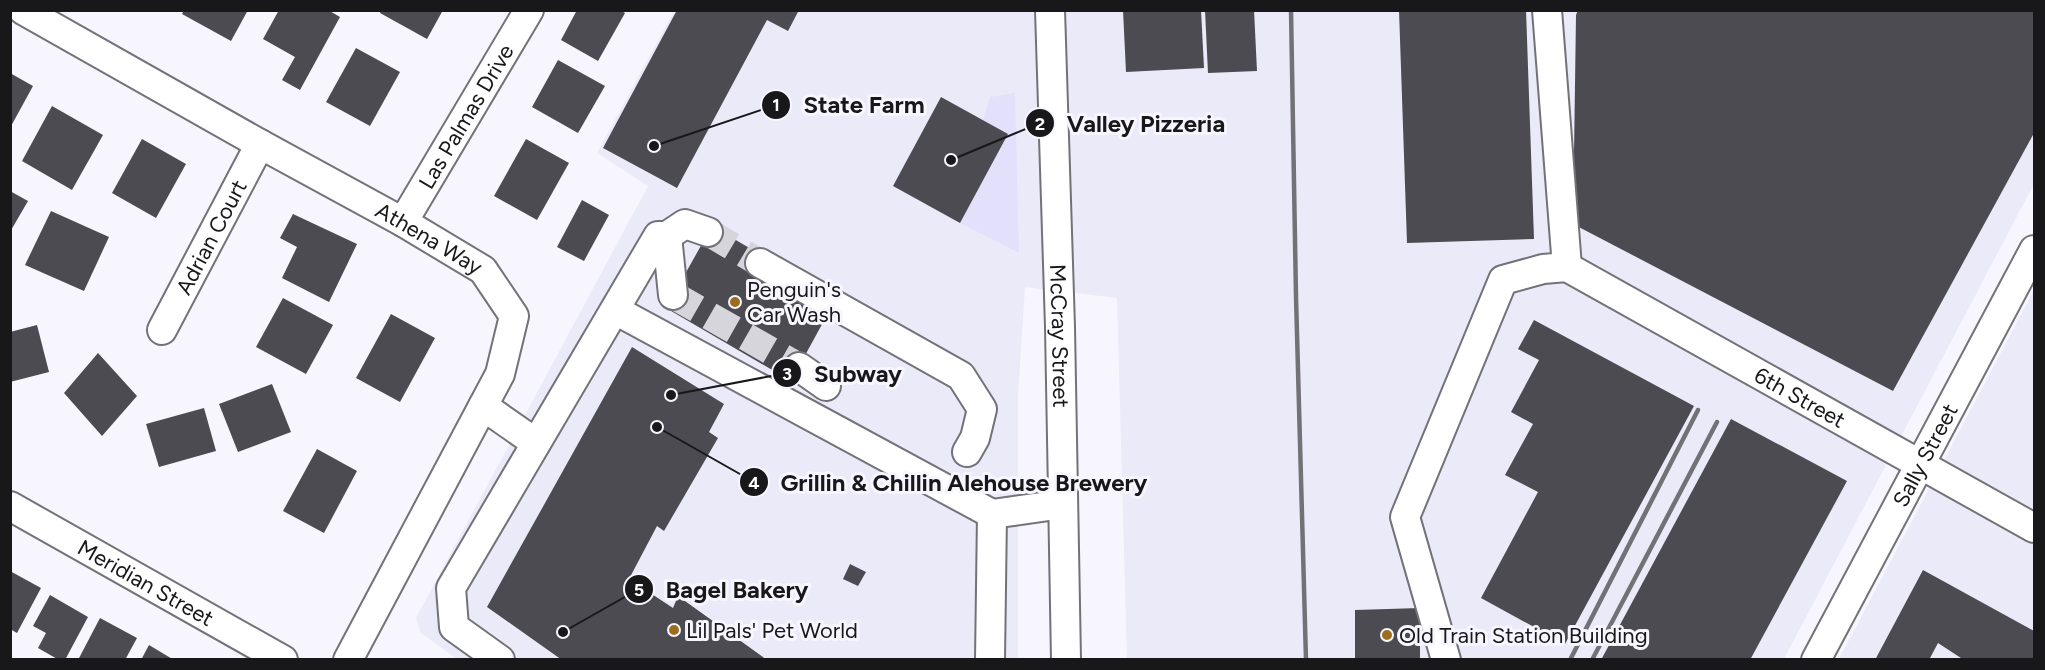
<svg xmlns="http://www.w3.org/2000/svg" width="2045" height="670" viewBox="0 0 2045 670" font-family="Figtree,sans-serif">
	<rect width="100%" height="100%" fill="#f7f6fe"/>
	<g fill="#ebeaf9">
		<path d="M674,11h1360v173l-250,475h-657l-10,-361 -92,-11 -7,108v264h-561l-36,-26 -5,-15 232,-432 -51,-33z"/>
		<path d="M2034,290v369h-195z"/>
	</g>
	<path fill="#e3e0fc" d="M1015,93l4,160 -59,-30 48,-89 -25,-14 7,-23z"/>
	<g fill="#4b4b51">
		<path d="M184,10h64l-17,31 -49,-27z"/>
		<path d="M279,10h49l12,7 -40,73 -18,-10 13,-23 -32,-18z"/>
		<path d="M381,10h62l-16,29 -47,-26z"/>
		<path d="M577,10h43l5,3 -27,48 -37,-21z"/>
		<path d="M677,10h122l-11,21 -21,-11 -90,168 -74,-40z"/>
		<path d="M1123,10h78l3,58 -78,4z"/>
		<path d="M1205,10h49l3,61 -49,2z"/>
		<path d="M1399,10h127l8,229 -127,4z"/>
		<path d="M1578,10h456v123l-141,258 -320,-167 3,-209z"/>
		<path d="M356,48l44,24 -30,54 -44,-24z"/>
		<path d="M558,60l47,26 -27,47 -46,-26z"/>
		<path d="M10,73l23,13 -23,42z"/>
		<path d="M941,97l67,37 -48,89 -67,-37z"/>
		<path d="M52,106l51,29 -31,55 -50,-29z"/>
		<path d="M142,139l44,25 -30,54 -44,-25z"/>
		<path d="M526,139l43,24 -32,57 -43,-24z"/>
		<path d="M10,191l18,10 -18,31z"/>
		<path d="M582,200l27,15 -25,46 -27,-14z"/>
		<path d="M51,211l58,26 -25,54 -59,-26z"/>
		<path d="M293,214l64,30 -28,58 -47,-24 15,-31 -17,-9z"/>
		<path d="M712,226l51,30 -10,18 73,43 -35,64 -125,-73z"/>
		<path d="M283,298l50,27 -27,49 -50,-27z"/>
		<path d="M391,314l44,24 -35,64 -44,-24z"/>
		<path d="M1534,320l160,86 -129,238 -84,-46 57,-106 -33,-17 28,-51 -22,-12 28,-52 -21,-11z"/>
		<path d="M37,325l12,47 -39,10v-50z"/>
		<path d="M632,347l92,57 -15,28 9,6 -54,93 -7,-5 -28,53 44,29 5,-12 89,64h-205l-75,-53z"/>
		<path d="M98,353l39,43 -35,40 -38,-43z"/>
		<path d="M272,384l19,48 -53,20 -19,-48z"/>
		<path d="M204,408l12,43 -57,16 -13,-43z"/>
		<path d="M1731,419l116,62 -97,179h-149z"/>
		<path d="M317,449l40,22 -33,62 -41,-22z"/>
		<path d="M850,564l16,8 -8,14 -15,-7z"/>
		<path d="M1923,570l111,61v29h-70l-26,-17 -9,17h-54z"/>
		<path d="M10,571l31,17 -24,45 -7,-4z"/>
		<path d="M50,595l38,22 -23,43h-6l-21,-12 8,-15 -13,-7z"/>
		<path d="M1420,608v52h-65v-50z"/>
		<path d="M100,618l37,20 -12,22h-47z"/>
		<path d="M149,645l25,15h-33z"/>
	</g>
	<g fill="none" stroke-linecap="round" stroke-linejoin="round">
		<g stroke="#d6d5dc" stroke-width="28" stroke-dasharray="28 14" stroke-linecap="butt">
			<path d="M708,232l52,31"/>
			<path d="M673,295l126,72"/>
		</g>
		<g stroke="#727278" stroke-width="32">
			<g id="minor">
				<path id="s1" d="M23,10l237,134 143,78 80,48 31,46 -14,58 -152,286"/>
				<path id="s2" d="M1050,10l10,317 6,333"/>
				<path id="s3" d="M403,222l126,-212"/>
				<path d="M667,236l6,59"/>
				<path d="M760,263l201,113 21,33 -7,29 -8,14"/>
				<path id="s4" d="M1567,267l467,261"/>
				<path d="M615,310l377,204 71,-10"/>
				<path id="s5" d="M162,330l98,-186"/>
				<path d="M799,367l27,19"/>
				<path d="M483,406l53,37"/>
				<path id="s6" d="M10,506l273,154"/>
				<path d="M500,660l-46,-33 -3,-39 207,-352h9l18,-12 23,8"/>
				<path d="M990,660l2,-146"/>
				<path d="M1446,660l-41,-143 98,-237 40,-11 24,-2 -20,-257"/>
				<path id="s7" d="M1816,660l218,-410"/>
			</g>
		</g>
		<use href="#minor" stroke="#fff" stroke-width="28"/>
		<g stroke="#727176" stroke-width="4.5">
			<path d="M1291,10l5,287 10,363"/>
			<path d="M1570,660l128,-250"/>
			<path d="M1592,660l125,-238"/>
		</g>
	</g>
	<g fill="#9b6d1e" stroke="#f7f6fe" stroke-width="2">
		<circle cx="735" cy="302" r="6"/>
		<circle cx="674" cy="630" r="6"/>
		<circle cx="1387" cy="635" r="6"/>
	</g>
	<g text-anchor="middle" stroke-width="6" stroke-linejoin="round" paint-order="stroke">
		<g font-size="22" fill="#18171a" stroke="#f7f6fe">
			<text dy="8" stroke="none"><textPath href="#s3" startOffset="123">Las Palmas Drive</textPath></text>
			<text dy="8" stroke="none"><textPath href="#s5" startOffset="105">Adrian Court</textPath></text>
			<text dy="8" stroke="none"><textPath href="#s1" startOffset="466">Athena Way</textPath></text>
			<text dy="8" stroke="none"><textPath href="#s2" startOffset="326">McCray Street</textPath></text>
			<text dy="8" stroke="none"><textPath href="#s4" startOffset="267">6th Street</textPath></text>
			<text dy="8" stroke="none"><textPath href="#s7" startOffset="232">Sally Street</textPath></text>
			<text dy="8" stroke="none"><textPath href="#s6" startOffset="156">Meridian Street</textPath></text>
		</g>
		<g font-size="22" fill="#18171a" stroke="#f7f6fe" text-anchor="start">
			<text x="747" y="297">Penguin's<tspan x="747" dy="25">Car Wash</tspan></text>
			<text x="686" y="638">Lil Pals' Pet World</text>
			<text x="1399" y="643">Old Train Station Building</text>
		</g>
	</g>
	<path fill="none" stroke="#18171a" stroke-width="2" d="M654 146L776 105M951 160L1040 123M671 395L787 373M657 427L754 482M563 632L639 589"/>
	<g fill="#18171a" stroke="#f7f6fe" stroke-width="2">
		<circle cx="654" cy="146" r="6"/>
		<circle cx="951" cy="160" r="6"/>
		<circle cx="671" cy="395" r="6"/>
		<circle cx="657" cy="427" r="6"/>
		<circle cx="563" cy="632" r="6"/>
		<circle cx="776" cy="105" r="15"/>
		<circle cx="1040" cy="123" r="15"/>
		<circle cx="787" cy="373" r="15"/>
		<circle cx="754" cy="482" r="15"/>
		<circle cx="639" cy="589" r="15"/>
	</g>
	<g font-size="18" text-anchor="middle" font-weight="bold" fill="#fff">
		<text x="776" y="111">1</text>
		<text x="1040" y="130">2</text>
		<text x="787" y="380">3</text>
		<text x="754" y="489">4</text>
		<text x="639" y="596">5</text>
	</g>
	<g font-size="24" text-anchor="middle" font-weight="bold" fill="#18171a" stroke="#f7f6fe" stroke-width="6" stroke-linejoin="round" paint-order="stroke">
		<text x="864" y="113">State Farm</text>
		<text x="1146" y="132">Valley Pizzeria</text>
		<text x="858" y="382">Subway</text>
		<text x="964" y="491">Grillin &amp; Chillin Alehouse Brewery</text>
		<text x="737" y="598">Bagel Bakery</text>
	</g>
	<rect width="2045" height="670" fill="none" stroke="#18171a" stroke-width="24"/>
</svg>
